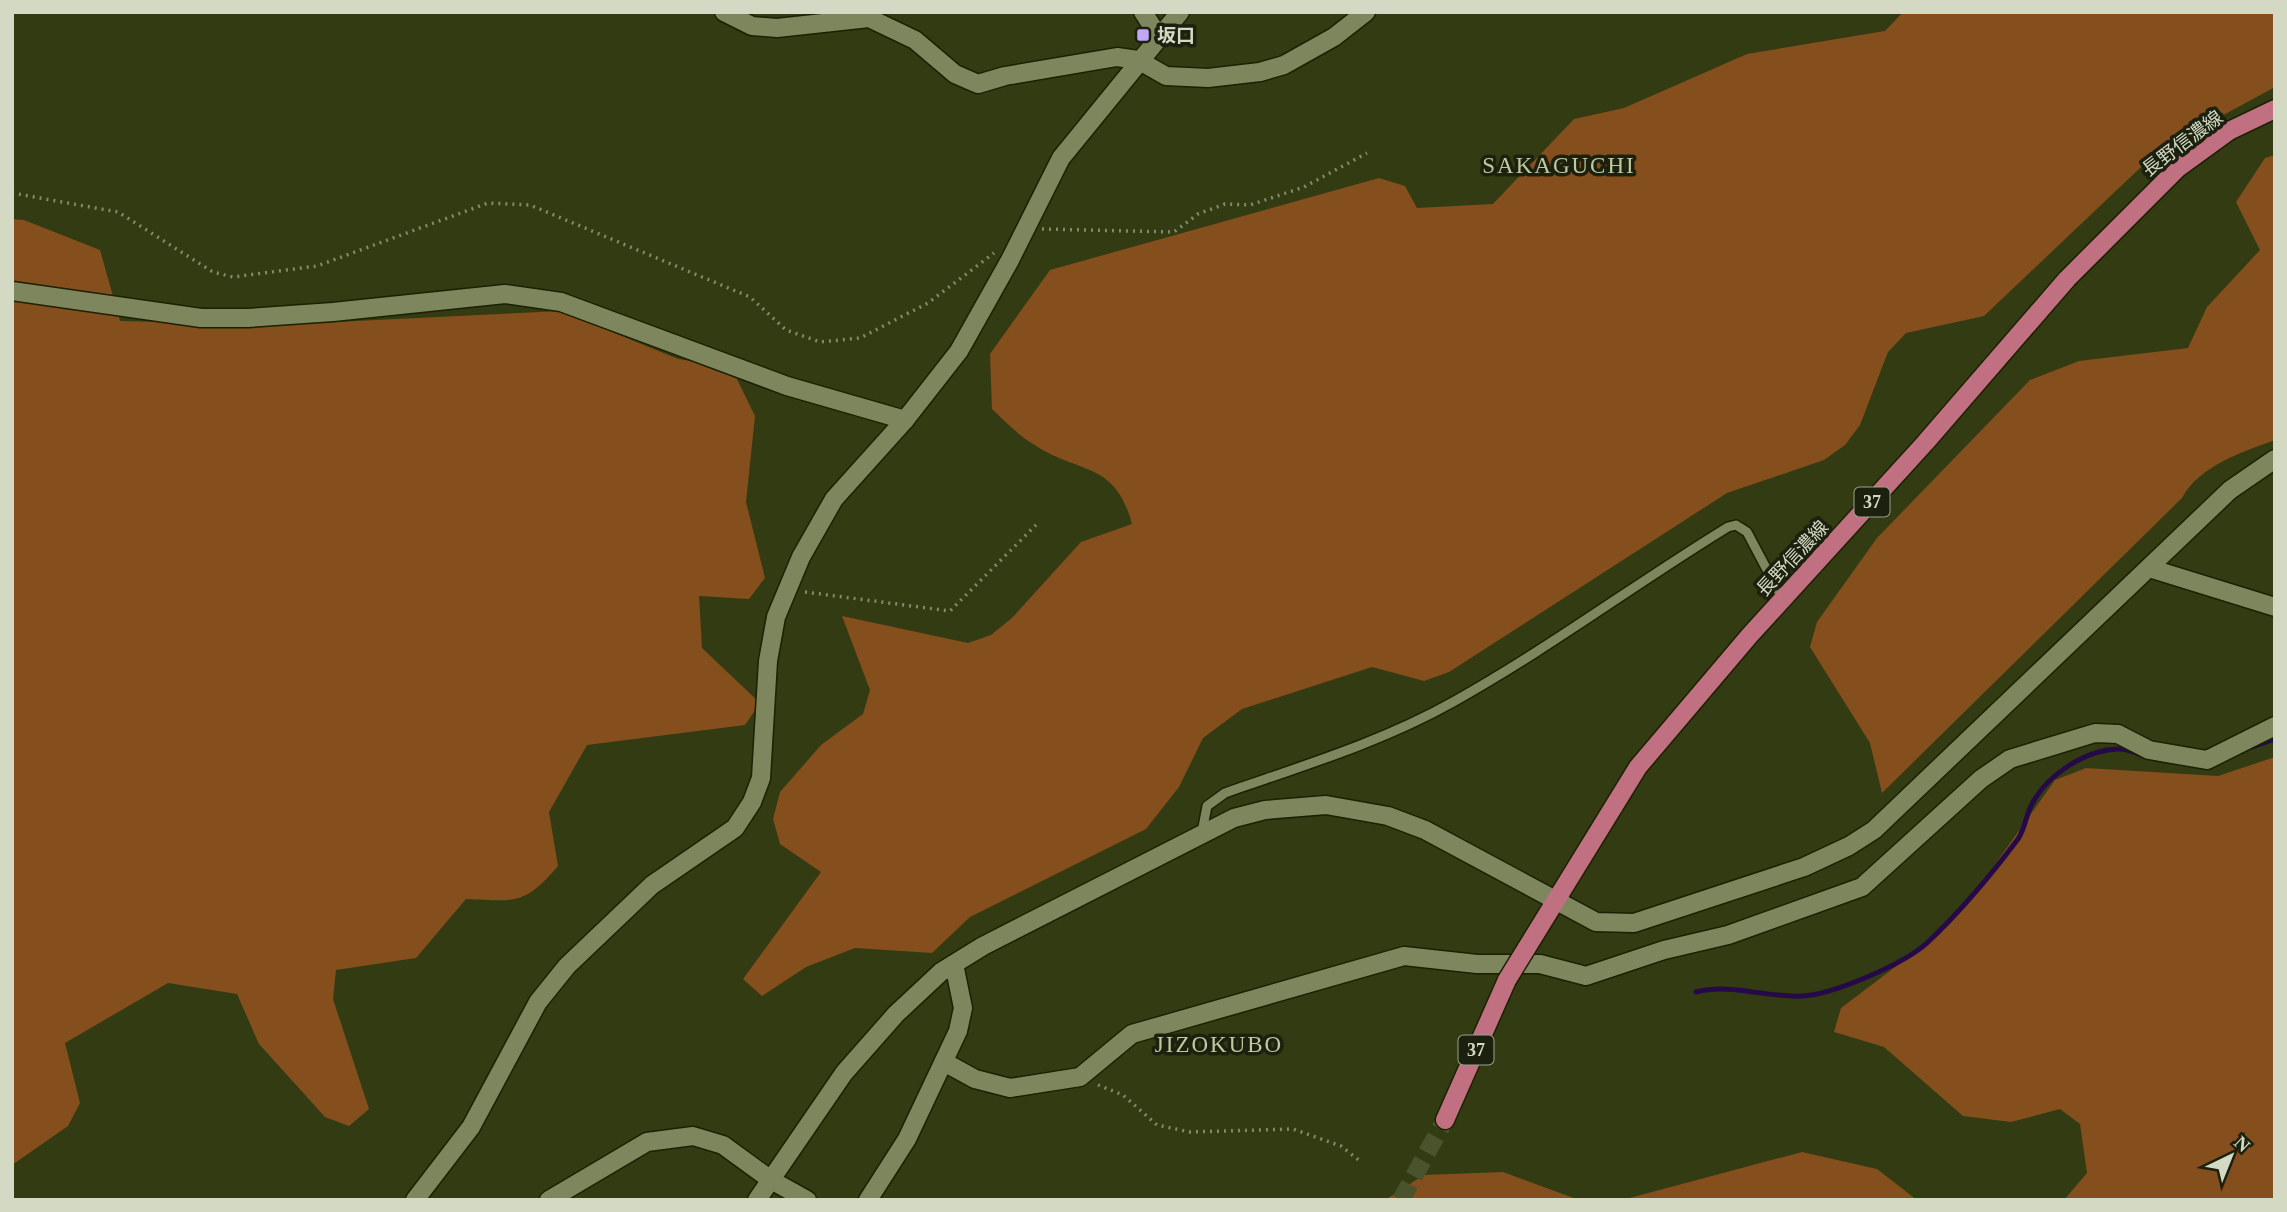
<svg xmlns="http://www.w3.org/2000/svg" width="2287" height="1212" viewBox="0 0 2287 1212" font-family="'Times New Roman','Noto Sans JP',serif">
	<rect width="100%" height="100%" fill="#333b13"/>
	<g fill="#854e1d">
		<path d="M1903,12h372v75l-116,63 -175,166 -78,17 -18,19 -28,73 -15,20 -21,15 -97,33 -278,179 -25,9 -52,-14 -130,42 -39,29 -24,49 -33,42 -176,88 -38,36 -77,-5 -49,19 -44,29 -19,-17 78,-107 -41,-28 -7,-25 7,-27 41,-47 42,-31 7,-24 -28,-74 126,27 23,-8 21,-17 69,-76 51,-18c-17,-64 -53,-49 -99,-80 -15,-9 -28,-23 -41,-35l-2,-55 60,-84 329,-92 26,8 12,22 76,-4 81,-85 50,-11 123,-54 138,-23z"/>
		<path d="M2275,155v285c-33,12 -76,26 -93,58l-300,295 -12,-50 -60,-96 7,-25 60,-84 153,-158 49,-19 109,-13 19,-41 53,-57 -24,-48 29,-44z"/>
		<path d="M12,219l12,1 76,30 20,71 153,4 288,-14 117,48 53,8 24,49 -9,86 19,76 -16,21 -50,-3 3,52 58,55 -15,22 -158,20 -38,67 9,54c-34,40 -43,35 -92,33l-50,59 -80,12 -3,29 36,110 -20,17 -24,-9 -66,-73 -22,-50 -69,-11 -103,60 15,60 -12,23 -56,39z"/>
		<path d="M2275,757v443h-211l23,-27 -7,-49 -20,-15 -49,13 -48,-6 -79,-69 -50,-15 7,-24 87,-66 51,-55 76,-107 31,-12 132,8z"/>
		<path d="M1802,1152l75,17 40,31h-295z"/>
		<path d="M1503,1172l76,28h-194l39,-25z"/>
	</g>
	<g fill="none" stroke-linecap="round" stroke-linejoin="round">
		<g stroke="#260948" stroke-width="5">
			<path d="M2246,749l29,-10"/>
			<path d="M1696,992c36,-9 70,6 106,4 30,-1 102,-32 125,-53 33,-31 64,-68 91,-104 7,-10 8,-24 14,-35 15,-29 53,-54 86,-55 8,-1 18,4 26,7"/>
		</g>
		<path stroke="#4b532d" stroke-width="18" stroke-dasharray="18 9" stroke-linecap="butt" d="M1401,1200l44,-80"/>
		<g stroke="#1b2100" stroke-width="12">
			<path id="lane" d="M1202,832l5,-26 18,-13c77,-27 157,-51 228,-91 95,-53 182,-118 275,-175l8,-2 11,7 36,68"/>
		</g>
		<g stroke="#1b2100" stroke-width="21">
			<g id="street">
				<path d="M724,12l28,14 25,2 92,-10 46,22 40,34 23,10 27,-8 112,-19 21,3 28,16 42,2 52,-6 24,-7 50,-28 32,-25"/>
				<path d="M1143,12l16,25"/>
				<path d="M12,291l189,27h47l85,-6 172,-18 56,8 226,84 118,34"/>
				<path d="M2149,568l126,39"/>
				<path d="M944,1062l31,17 35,9 70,-11 52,-43 272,-78 73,8h63l46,12 78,-26 64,-15 134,-48 119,-108 29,-20 85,-26 23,1 31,16 58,10 68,-34"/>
				<path d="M415,1200l56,-73 67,-125 29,-36 85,-81 83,-57 17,-26 9,-24 7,-117 8,-44 25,-60 33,-58 71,-79 54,-69 51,-91 51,-102 119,-146"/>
				<path d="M549,1200l98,-58 46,-6 30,9 48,35 36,20"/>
				<path d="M757,1200l87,-127 52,-59 45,-42 42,-26 251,-128 31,-8 61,-5 62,11 37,14 171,92 38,1 170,-56 45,-21 25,-16 356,-340 45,-31"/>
				<path d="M868,1200l39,-61 51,-108 5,-23 -9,-44"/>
			</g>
		</g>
		<g stroke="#1b2100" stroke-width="21">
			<g id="primary">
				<path d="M1526,949l112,-182 112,-132 175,-192 142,-164 111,-111 51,-37 46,-22"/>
				<path d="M1445,1120l62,-140"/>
			</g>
		</g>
		<g stroke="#838a6b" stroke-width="3.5" stroke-dasharray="2 5" stroke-linecap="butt">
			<path d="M12,193l106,19 95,60 20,5 84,-11 171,-63 42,2 220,92 36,33 34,12 40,-4 68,-35 66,-50"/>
			<path d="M1042,229l132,3 24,-18 27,-10 25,1 54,-18 63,-34"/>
			<path d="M805,592l145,19 86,-86"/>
			<path d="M1098,1085l25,10 34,30 33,7 103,-3 48,17 19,15"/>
		</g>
		<use href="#lane" stroke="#7d865d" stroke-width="9"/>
		<use href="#street" stroke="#7d865d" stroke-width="18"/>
		<use href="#primary" stroke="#c07080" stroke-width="18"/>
		<g stroke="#1b2100" stroke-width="21" stroke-linecap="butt">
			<path id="primary-bridge" d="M1507,980l19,-31"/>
		</g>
		<use href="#primary-bridge" stroke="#c07080" stroke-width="18"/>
	</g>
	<rect fill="#c0a8f3" stroke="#1c200f" stroke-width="2.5" x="1136" y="28" width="14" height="14" rx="3.5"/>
	<g text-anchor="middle" stroke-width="7" stroke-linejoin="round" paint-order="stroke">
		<g fill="#1c200f" stroke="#9ca28d" stroke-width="2">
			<rect x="1854.5" y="487.5" width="35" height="29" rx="5"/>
			<rect x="1458.5" y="1035.5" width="35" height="29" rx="5"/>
		</g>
		<g font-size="18" font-weight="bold" fill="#d3d9c3">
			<text x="1872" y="508">37</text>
			<text x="1476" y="1056">37</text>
		</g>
		<g font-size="19" font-weight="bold" fill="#d3d9c3" stroke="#1c200f" text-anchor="start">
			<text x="1157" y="42">坂口</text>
		</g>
		<g font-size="19" fill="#d3d9c3" stroke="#1c200f">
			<text transform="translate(2182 143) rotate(-37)" y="7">長野信濃線</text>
			<text transform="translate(1792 558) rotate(-47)" y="7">長野信濃線</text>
		</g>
		<g font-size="23" letter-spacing="2" fill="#bfc99d" stroke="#1c200f">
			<text x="1559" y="173">SAKAGUCHI</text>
			<text x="1219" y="1052">JIZOKUBO</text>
		</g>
	</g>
	<rect width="2287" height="1212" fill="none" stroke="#d3d9c3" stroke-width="28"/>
	<g transform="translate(2231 1156) rotate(43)" stroke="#1c200f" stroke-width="5" paint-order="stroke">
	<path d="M0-5L12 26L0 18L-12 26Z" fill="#d3d9c3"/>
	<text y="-10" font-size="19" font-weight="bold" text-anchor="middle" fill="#d3d9c3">N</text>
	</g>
</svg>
